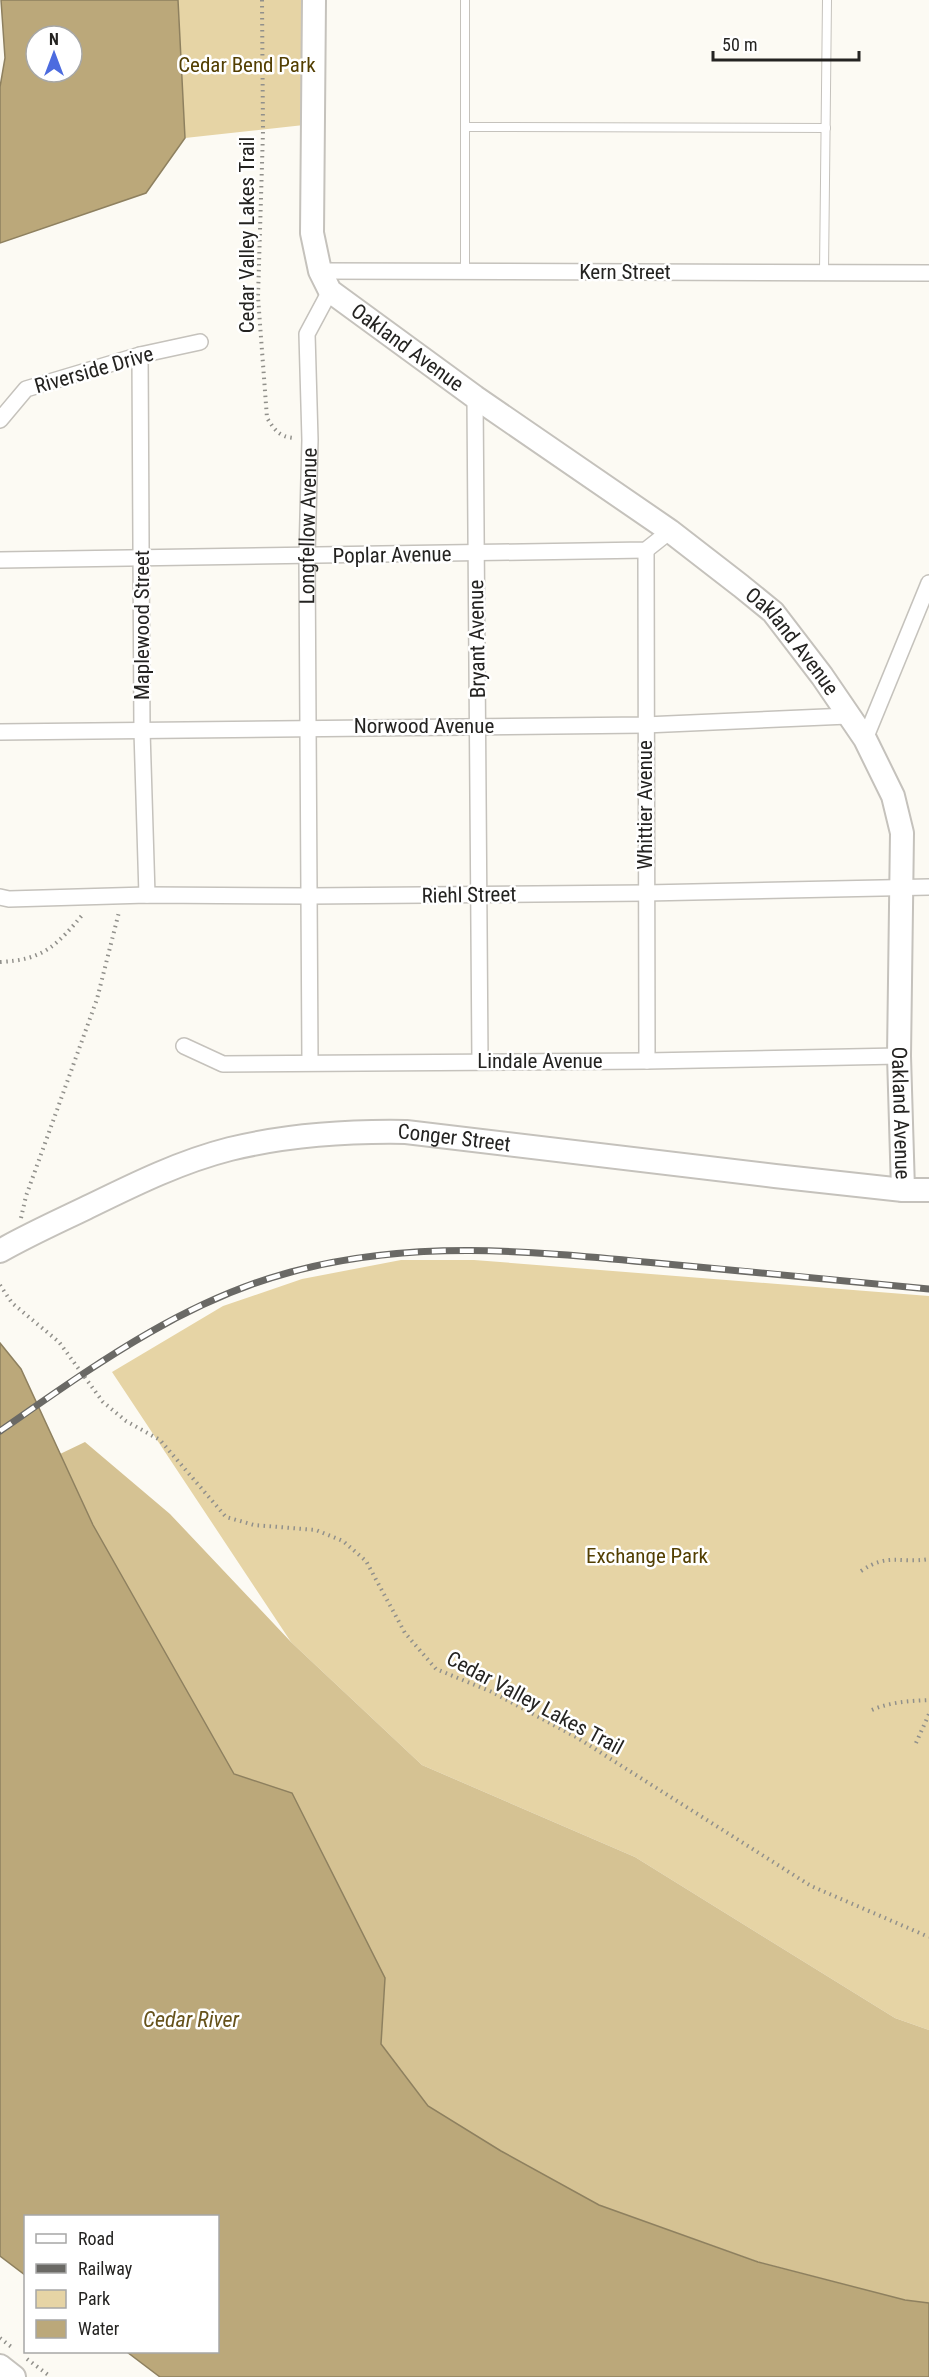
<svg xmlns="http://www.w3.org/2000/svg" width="929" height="2377" viewBox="0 0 929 2377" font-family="'Roboto Condensed',sans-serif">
	<rect width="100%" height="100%" fill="#fcfaf3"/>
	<g fill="#e6d4a5">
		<path d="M178,0h136l-1,124 -128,14z"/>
		<path d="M401,1260h73l455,36v734l-34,-12 -260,-161 -213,-92 -131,-123 -179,-270 111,-66 79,-27z"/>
	</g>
	<path fill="#d5c293" d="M85,1442l85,72 121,128 131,123 213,92 260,161 34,12v273l-24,-3 -146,-38 -160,-57 -98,-54 -73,-45 -47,-62 4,-66 -93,-184 -58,-20 -141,-249 -33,-71z"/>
	<g fill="#bba87a" stroke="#8e805f" stroke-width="1.5" fill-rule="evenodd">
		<path d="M1,0h177l7,138 -39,55 -146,50v-156l5,-29zM36,36h36v36h-36z"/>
		<path d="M0,1343l21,26 72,156 141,249 58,19 93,185 -4,66 47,62 73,45 98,54 159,57 147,38 24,3v74h-769l-33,-25h91v-136h-192l-1,59 -25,-19z"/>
	</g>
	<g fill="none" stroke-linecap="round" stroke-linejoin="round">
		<g stroke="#c5c2bc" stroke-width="10">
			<g id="lane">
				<path d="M465,0v271"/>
				<path d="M465,127l361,1"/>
				<path d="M824,272l3,-272"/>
			</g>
		</g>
		<g stroke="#c5c2bc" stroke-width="18">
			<g id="street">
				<path d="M320,271l609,2"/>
				<path d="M140,355l2,376 5,164"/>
				<path d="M475,397l5,664"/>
				<path d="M0,420l26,-31 114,-34 60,-13"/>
				<path d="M646,550l1,511"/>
				<path d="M0,560l646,-10 24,-19"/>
				<path d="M0,732l645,-7 203,-9"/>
				<path d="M865,739l64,-156"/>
				<path d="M0,897l9,2 138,-4 163,1 336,-3 283,-6"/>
				<path d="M184,1046l39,18 424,-3 252,-5"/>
				<path id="s1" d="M310,1062l-3,-506 3,-116 -3,-106 23,-43"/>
			</g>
		</g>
		<g stroke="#c5c2bc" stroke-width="26">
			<g id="secondary">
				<path id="s2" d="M314,0l-2,233 8,38 10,20 145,106 195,134 71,55 32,26 49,64 43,63 28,57 9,37 -3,223 4,134"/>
				<path id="s3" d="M0,1251c28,-16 57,-29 86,-43 47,-23 93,-46 144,-59 58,-14 116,-18 176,-17l369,44 128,14h26"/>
				<path d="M0,2366l14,11"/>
			</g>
		</g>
		<g stroke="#91908b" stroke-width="4" stroke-dasharray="1.5 4.5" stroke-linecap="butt">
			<path d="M262,0l1,131 -5,166 9,121c7,11 12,19 27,20"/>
			<path d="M0,962c44,-2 57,-17 84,-49"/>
			<path d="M21,1218l5,-22 71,-197 22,-87"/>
			<path d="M0,1285l12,18 47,39 44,60 23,19 34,19 66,77 28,8 62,5 27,11 23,20 39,72 31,36 56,23 84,45 235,149 118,51"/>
			<path d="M861,1571c28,-19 39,-7 68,-12"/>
			<path d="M872,1710c18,-8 37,-9 57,-10"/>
			<path d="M916,1743l13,-29"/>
			<path d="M0,2338l14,11"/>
			<path d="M27,2359l24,18"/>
		</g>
		<use href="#lane" stroke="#fff" stroke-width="8"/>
		<use href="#street" stroke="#fff" stroke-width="15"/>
		<use href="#secondary" stroke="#fff" stroke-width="22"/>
		<g stroke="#6a6965" stroke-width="7">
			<path id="rail" d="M0,1431c91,-63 182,-130 291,-159 122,-33 240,-21 365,-9 91,8 182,17 273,26"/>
		</g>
		<use href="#rail" stroke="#fff" stroke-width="4.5" stroke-dasharray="14" stroke-linecap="butt"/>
	</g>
	<g text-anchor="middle" stroke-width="5" stroke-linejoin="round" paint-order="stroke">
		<g font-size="21" fill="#533f02" stroke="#fff">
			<text x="247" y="72">Cedar Bend Park</text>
			<text x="647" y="1563">Exchange Park</text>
		</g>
		<g font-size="21" fill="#242321" stroke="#fff">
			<text transform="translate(247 235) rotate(-90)" y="7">Cedar Valley Lakes Trail</text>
			<text x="625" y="279">Kern Street</text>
			<text dy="7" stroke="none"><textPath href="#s2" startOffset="390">Oakland Avenue</textPath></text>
			<text transform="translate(94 370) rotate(-16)" y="7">Riverside Drive</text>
			<text dy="7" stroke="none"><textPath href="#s1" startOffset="536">Longfellow Avenue</textPath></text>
			<text transform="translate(392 555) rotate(-1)" y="7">Poplar Avenue</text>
			<text transform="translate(142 625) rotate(-90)" y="7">Maplewood Street</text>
			<text transform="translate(477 639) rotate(-91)" y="7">Bryant Avenue</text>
			<text dy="7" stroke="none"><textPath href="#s2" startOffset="876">Oakland Avenue</textPath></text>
			<text x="424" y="733">Norwood Avenue</text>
			<text transform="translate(645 805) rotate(-90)" y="7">Whittier Avenue</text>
			<text transform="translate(469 895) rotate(-1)" y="7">Riehl Street</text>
			<text x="540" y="1068">Lindale Avenue</text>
			<text dy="7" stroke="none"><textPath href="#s2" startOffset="1380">Oakland Avenue</textPath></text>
			<text dy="7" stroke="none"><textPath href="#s3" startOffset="478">Conger Street</textPath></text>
			<text transform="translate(535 1703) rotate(28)" y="7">Cedar Valley Lakes Trail</text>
		</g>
		<g font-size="22" font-style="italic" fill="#66521b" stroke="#fff">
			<text x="191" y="2027">Cedar River</text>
		</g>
	</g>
	<rect x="24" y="2215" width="195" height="138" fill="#ffffff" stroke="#a7a7a6" stroke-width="1.5"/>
	<rect x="36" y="2234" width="30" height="9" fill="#ffffff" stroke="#a7a7a6" stroke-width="1.5"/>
	<text x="78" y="2245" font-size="18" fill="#242321">Road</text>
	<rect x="36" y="2264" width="30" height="9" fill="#6a6965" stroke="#a7a7a6" stroke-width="1.5"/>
	<text x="78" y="2275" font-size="18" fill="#242321">Railway</text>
	<rect x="36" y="2290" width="30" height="18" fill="#e6d4a5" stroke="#a7a7a6" stroke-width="1.5"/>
	<text x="78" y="2305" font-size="18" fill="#242321">Park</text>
	<rect x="36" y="2320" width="30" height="18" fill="#bba87a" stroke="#a7a7a6" stroke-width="1.5"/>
	<text x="78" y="2335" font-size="18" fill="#242321">Water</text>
	<g transform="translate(54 54)"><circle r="28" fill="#ffffff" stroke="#a7a7a6" stroke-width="1.5"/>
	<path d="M0-4.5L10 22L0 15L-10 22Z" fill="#4c6bdf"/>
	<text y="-9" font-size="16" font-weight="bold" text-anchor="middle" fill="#242321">N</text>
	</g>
	<path d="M713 51v9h146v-9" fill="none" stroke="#242321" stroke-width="3"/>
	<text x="722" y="51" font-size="18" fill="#242321" stroke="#ffffff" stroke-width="4.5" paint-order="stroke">50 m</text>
</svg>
